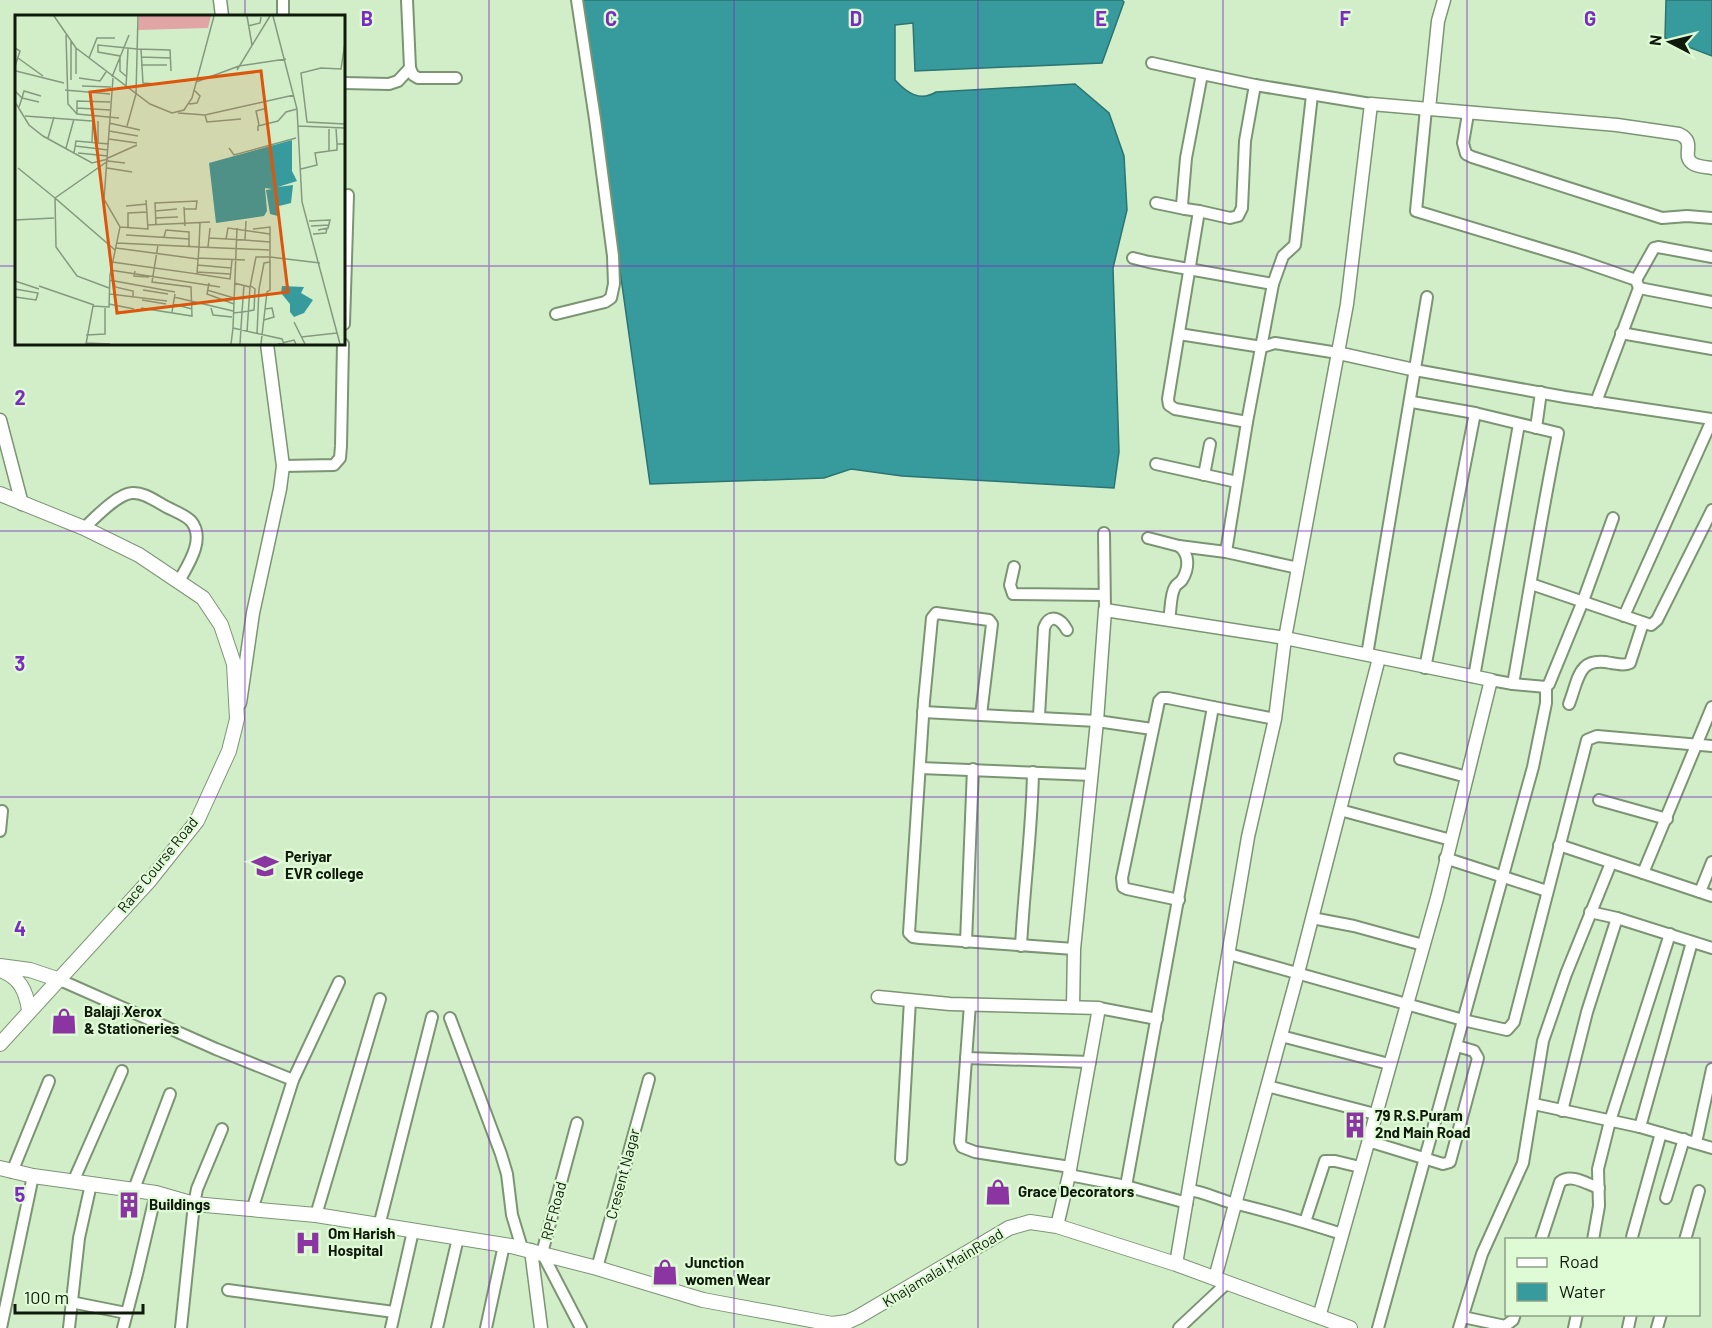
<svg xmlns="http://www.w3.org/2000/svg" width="1712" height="1328" viewBox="0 0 1712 1328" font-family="Barlow,sans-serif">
	<rect width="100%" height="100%" fill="#d2eec9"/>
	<g fill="#379a9d" stroke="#2b7472" stroke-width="1.5">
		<path d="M582,0h540l2,2 -22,61 -187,8 -2,-48 -18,2v55c12,13 25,22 41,12l139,-8 34,29 15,43 3,54 -14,58 6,184 -5,36 -212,-12 -51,-7 -27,9 -174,6z"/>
		<path d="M1666,0h46v56l-47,-18z"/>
	</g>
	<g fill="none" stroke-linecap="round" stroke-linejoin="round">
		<g stroke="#7b9573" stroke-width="14">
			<g id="minor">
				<path d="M407,0l3,68 3,7 5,3h38"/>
				<path d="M283,16v-16"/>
				<path d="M1152,63l50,11"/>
				<path d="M344,83l45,1 9,-3 12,-13"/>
				<path d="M1426,109l-10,102 159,48 61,21 3,8 -43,114"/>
				<path d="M1468,114l-5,29 3,11 6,3 190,61 25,-2 25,2"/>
				<path d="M1156,203l29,6"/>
				<path d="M1199,211l-14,-2 -3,-4 4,-47 16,-84 53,11 116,19"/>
				<path d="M1133,258l16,4 124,22 -26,138 -21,130"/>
				<path d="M1636,280l18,-32 4,-1 54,10"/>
				<path d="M1273,284l10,-28 12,-11 17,-150"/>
				<path d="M1639,288l73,14"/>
				<path d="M556,314l49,-12 6,-4 3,-14 -1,-28 -18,-137 -18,-119"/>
				<path d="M344,324l4,-129"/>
				<path d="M1621,333l91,16"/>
				<path d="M1179,334l83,13 13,-4 63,10"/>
				<path d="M1415,370l150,27 147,22"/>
				<path d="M1412,402l63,11 83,20c-17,83 -30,167 -45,251l-22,-4"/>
				<path d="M1247,422l-72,-13 -6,-4 -1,-6 31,-188 31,7 8,-2 4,-8 3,-67 10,-56"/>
				<path d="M1536,428l5,-36"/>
				<path d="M1156,464l81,18"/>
				<path d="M283,466l51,-1 6,-7 1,-12 2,-102"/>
				<path d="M1204,475l6,-31"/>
				<path d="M84,528c11,-10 33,-34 48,-35 11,-1 22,7 31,12 8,5 21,9 28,16 15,18 -3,44 -12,60"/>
				<path d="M1104,533l1,77"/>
				<path d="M1148,538l31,8 47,6 72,16"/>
				<path d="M1014,567l-4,18 3,9 90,1"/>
				<path d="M1531,584l120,41 6,-5 55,-110"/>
				<path d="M1624,616l88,-196"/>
				<path d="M1169,620c2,-9 1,-25 6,-33 1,-3 5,-4 7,-7 7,-11 8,-26 -3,-34"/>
				<path d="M1367,655l60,-358"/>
				<path d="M1425,668l50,-255"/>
				<path d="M1474,677l45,-253"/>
				<path d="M1513,684l33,3"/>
				<path d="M1569,704c10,-26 9,-48 42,-41 7,1 13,3 19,0l13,-40"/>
				<path d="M923,712l174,9 55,8"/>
				<path d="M981,715l11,-91 -3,-4 -53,-7 -4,5 -8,83 -15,232 4,4 7,1 154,11"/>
				<path d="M1039,716l5,-88c6,-16 17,-9 23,2"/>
				<path d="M1400,759l67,18"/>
				<path d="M920,768l172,7"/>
				<path d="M1599,800l68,19"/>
				<path d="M1340,810l111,30"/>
				<path d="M0,831l2,-20"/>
				<path d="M1559,845l153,51"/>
				<path d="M1445,858l102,33"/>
				<path d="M1643,873l69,-166"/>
				<path d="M1700,892l12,-30"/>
				<path d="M1179,900l-52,-11 -4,-2 -1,-9 37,-177 3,-3h6l45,9"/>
				<path d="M1590,912l27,6 95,30"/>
				<path d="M1312,918l42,8 69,19"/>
				<path d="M966,942l7,-173"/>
				<path d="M1021,946c3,-58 11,-116 12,-174"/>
				<path d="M1229,954l234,66 44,10 7,-8 73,-282 10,-4 115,10"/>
				<path d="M60,980l156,69 77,31"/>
				<path d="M970,1004l-10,138 2,5 13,5 95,15"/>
				<path d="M1099,1008l58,11"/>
				<path d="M450,1018l51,136 6,20 5,41 10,33"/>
				<path d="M1281,1036l108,28"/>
				<path d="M966,1058l124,4"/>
				<path d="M1267,1086l108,28"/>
				<path d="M1534,1104l106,23 72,21"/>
				<path d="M1562,1111l25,-99 30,-94"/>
				<path d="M577,1123l-35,130 39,75"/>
				<path d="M1640,1127l52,-185"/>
				<path d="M1368,1141l75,23 7,-2 28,-104 -4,-7 -17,-5"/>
				<path d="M1696,1143l16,-74"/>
				<path d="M901,1159l9,-159"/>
				<path d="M12,1172l37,-91"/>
				<path d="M1069,1175l57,11 61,17"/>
				<path d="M73,1182l49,-111"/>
				<path d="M1126,1186l87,-479 62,12"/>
				<path d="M134,1189l36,-95"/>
				<path d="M1189,1190c15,2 26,8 40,12 38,9 76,20 113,32"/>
				<path d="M1666,1198l18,-59"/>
				<path d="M252,1210l41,-130 46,-98"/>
				<path d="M316,1215l64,-216"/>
				<path d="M1305,1222l20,-61h10l25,6"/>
				<path d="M379,1226l53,-209"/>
				<path d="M1632,1237l29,-104"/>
				<path d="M1541,1240l19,-58c11,-9 27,2 39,6"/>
				<path d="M1593,1240l6,-34 -1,-37 12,-48 60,-187"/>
				<path d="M1685,1240l14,-49"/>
				<path d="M597,1268l52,-189"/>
				<path d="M228,1290l166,22"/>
				<path d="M71,1302l55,11"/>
				<path d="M1463,1317l42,9 8,-6 2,-6"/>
				<path d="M1,1328l32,-152"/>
				<path d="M69,1328l10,-90 12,-54"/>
				<path d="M123,1328l14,-54 19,-81"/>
				<path d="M181,1328l13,-124 3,-15 25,-60"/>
				<path d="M391,1328l22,-97"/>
				<path d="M437,1328l21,-90"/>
				<path d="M486,1328l18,-83"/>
				<path d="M1179,1328l48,-45"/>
				<path d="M1378,1328l155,-561 13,-64v-16l3,-3 34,-83 30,-83"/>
				<path d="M1459,1328l23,-74 41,-91 20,-122 23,-67 45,-111"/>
				<path d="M1574,1328l3,-14"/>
				<path d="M1628,1328l3,-14"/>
				<path d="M1657,1328l4,-14"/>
			</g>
		</g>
		<g stroke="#7b9573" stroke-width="15">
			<g id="tertiary">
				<path d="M220,0l2,16"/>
				<path d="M1429,109l9,-88 6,-21"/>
				<path d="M1338,353l77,17"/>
				<path d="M0,420l22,84"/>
				<path d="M240,703l13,-90 27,-124 3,-23 -16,-122"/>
				<path d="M878,997l72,7 149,4 -30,167 -12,51"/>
				<path d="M1073,1007l1,-58 23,-228 8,-111 180,28 62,-334 24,-200 246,21 62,9c18,8 2,21 13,29 5,4 14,4 20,5"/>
				<path d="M531,1250l10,78"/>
				<path d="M1176,1264l72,-427 27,-118 10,-81 206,42 -54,218 -118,419"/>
				<path d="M1215,1278l83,-305 81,-315"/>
			</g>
		</g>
		<g stroke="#7b9573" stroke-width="16">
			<g id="secondary">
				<path d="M0,494l84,34 55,27 64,43 18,27 13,39 3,55 -8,32 -32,70 -47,59 -150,164"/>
				<path d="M0,966l30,4 30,10"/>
				<path d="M0,970c20,7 26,21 29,40"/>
				<path d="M0,1168l33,8 123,17 38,11 122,11 195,31 86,22 106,32 129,24 15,-2 11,-5 151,-89 21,-6 27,4 119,38 174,64"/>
			</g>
		</g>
		<use href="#minor" stroke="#fff" stroke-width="10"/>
		<use href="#tertiary" stroke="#fff" stroke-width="12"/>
		<use href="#secondary" stroke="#fff" stroke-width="14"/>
	</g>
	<path fill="none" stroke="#7b2cbf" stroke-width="1.5" stroke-opacity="0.55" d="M245,0v16M489,0v1328M734,0v1328M978,0v1328M1223,0v1328M1467,0v1328M0,266h16M344,266h1368M245,344v984M0,531h1712M0,797h1712M0,1062h1712"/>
	<defs>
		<g id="university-bare" transform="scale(2.07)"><path d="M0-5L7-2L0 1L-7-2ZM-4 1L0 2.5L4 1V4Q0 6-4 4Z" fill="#8a35a2" stroke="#dffbd6" stroke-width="2.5" paint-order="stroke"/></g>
		<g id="shop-bare" transform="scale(2.07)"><path d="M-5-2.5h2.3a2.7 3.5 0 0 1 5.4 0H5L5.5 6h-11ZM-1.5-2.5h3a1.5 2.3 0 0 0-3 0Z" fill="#8a35a2" stroke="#dffbd6" stroke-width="2.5" paint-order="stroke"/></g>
		<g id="building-bare" transform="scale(2.07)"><path d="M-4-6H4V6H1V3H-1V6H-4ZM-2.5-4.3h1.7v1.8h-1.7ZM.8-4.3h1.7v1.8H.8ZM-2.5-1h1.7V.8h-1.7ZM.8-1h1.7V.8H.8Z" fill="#8a35a2" stroke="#dffbd6" stroke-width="2.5" paint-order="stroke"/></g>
		<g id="hospital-bare" transform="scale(2.07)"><path d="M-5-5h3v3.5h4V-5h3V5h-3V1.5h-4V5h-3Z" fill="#8a35a2" stroke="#dffbd6" stroke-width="2.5" paint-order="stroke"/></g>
	</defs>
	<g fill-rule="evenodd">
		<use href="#university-bare" x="265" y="866"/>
		<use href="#shop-bare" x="64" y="1021"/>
		<use href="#building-bare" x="1355" y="1125"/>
		<use href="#shop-bare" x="998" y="1192"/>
		<use href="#building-bare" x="129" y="1205"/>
		<use href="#hospital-bare" x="308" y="1243"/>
		<use href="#shop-bare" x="665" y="1272"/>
	</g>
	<g text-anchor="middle" stroke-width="4.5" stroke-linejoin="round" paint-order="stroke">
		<g font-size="15" font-weight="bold" fill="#101a0c" stroke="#dffbd6" text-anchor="start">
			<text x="285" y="862">Periyar<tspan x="285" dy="17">EVR college</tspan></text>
			<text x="84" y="1017">Balaji Xerox<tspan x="84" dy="17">&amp; Stationeries</tspan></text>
			<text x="1375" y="1121">79 R.S.Puram<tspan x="1375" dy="17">2nd Main Road</tspan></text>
			<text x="1018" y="1197">Grace Decorators</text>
			<text x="149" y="1210">Buildings</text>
			<text x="328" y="1239">Om Harish<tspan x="328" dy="17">Hospital</tspan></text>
			<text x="685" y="1268">Junction<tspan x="685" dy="17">women Wear</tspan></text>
		</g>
		<g font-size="15" fill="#101a0c" stroke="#dffbd6">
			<text transform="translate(158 865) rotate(-51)" y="5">Race Course Road</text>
			<text transform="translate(623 1174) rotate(-75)" y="5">Cresent Nagar</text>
			<text transform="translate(554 1211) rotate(-75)" y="5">RPFRoad</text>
			<text transform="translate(943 1268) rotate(-31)" y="5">Khajamalai MainRoad</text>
		</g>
	</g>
	<g transform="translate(15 15)">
		<rect width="330" height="330" fill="#d2eec9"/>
		<path d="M124,1h72l-3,12 -70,2z" fill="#e2a5a6"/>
		<path d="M277,125v31l5,10 -19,6 15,-2 -2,18 -12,3 -1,10 -8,-2 -4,-24 6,-1 -7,-1 2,23 -3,5 -48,7 -7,-60zM267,271l22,1 -3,6 12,7 -9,13 -10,4 -4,-5v-8l-9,-11z" fill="#379a9d"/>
		<path fill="none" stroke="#84997d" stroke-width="1.5" d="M39,1l22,32 74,56 22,9 12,-3 8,-12 22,-82M232,1l5,29M258,1l24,93 5,93 38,142M233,11l12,-3 1,-6M51,20l2,69 9,10 42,4M56,26v39M330,28l-4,26 -20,-1 -20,5 6,49 38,2M0,33l5,3 -5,15M61,33v26M122,34l33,1 1,21M126,34l2,34 14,1M126,42l30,1M3,43l25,18M74,43l8,-20h18M126,50h26M222,55l33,-54M1,56l48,12M97,62l17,-42M112,62l-7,-6v-15l-22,-4v-7l39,4M64,63l21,3 6,-9M181,67l43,-16 47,-7M67,71l29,1M111,73l2,-39M50,75l45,4M0,76l7,7 -3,9M121,79l2,-78M0,87l14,23 14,11 49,27 16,-4M24,87l-17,-4 2,-7 17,5M174,89l8,-1 3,-7 -6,-6M62,93l33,2M163,98l27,2 89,-20M62,99v-13l33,1M190,100l2,7 34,-3M10,101l67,5M94,108l31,7M244,110l-3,-14 11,-3M112,111l9,-32M283,111l47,2M321,113l1,16h8M314,114v22l8,-1v-6M94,116l29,5M243,116v-5l20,-5 8,-9 11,-3M33,123l6,-21M94,124l28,4M77,127l1,-24M83,128v-22M60,131l33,4M51,133l8,-29M214,133l5,7 62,-17M59,138l2,-12 33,3M63,138l30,3M93,143l29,-13M0,146v29M3,153l37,30 1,49 21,29 32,12M92,153l25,4M286,154l16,-4 -2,-12 14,-2M111,191l21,-2M169,192l1,19M140,196l22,-2M140,203l23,-1M0,205l39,-2M294,206l21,-1 -2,8 -10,2M185,208l-1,24 70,3M133,210l62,-3M141,210l-1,-22 42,-2 -1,8h-12M296,211l18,-1M105,212l28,2 -2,-29M113,213v-15l19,-1M238,214l17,-2v63l-3,2 -6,52M298,219l13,-1 1,-5M111,220l63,4v8M149,222l2,-7 23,2v7M194,223l36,2 1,-19M211,224l2,-11 42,6M230,225l25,2M193,232l2,-19M101,233l82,11M100,235l-60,-52 53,-37 17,2M255,242l50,6M183,243l47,2M97,247l85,12 2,-27 -82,-4M182,250l34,3M95,255l110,17M120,256l-1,5 15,1M182,257l33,2M182,259l33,5 2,-19M94,265l66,12M0,266l24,8M99,266l1,6 18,4v5M194,268l-2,11 27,10M219,268l16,4 6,-30h14M229,270l-2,27 12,-2 1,-21 -4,-3M24,271l55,19M0,274l23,4 -2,7 -21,-3M128,275l25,4M192,275l27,8M95,279l57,7M159,282l59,14M127,285l24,4M94,289l25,5M158,289l19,5M126,293l51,8 -1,-29 -39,-5 6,-37M196,293l2,7 19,2M157,297l3,-18M218,298l9,-1 -2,32M249,305l10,-3 -2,-9 -7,1M279,307l11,22M218,313l4,-100M232,317l3,-45M242,319l2,-45 5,-26 6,-1M71,320l19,-1v-26M286,322l36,-4M71,328l24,1M71,329l7,-38 16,1 1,-32 10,-48 -16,-28 9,-121M216,329l2,-16 49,11 2,5M263,329l16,-4 2,4"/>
		<path fill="#dd560c" fill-opacity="0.15" stroke="#dd560c" stroke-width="3" d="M246,56l27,221 -171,21 -27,-221z"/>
		<rect width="330" height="330" fill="none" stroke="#101a0c" stroke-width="3"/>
	</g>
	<g font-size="20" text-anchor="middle" font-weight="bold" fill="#7b2cbf" stroke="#dffbd6" stroke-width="4.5" stroke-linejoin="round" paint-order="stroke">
		<text x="367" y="26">B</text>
		<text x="611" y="26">C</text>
		<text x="856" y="26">D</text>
		<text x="1101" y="26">E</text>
		<text x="1345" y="26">F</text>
		<text x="1590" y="26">G</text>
		<text x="20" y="405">2</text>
		<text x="20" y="671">3</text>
		<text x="20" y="936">4</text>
		<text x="20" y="1202">5</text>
	</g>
	<rect x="1505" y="1238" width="195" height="78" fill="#dffbd6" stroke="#8ca185" stroke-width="1.5"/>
	<rect x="1517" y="1258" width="30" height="9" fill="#ffffff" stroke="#8ca185" stroke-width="1.5"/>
	<text x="1559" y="1268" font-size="18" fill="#101a0c">Road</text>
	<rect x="1517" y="1283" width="30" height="18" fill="#379a9d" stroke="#8ca185" stroke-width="1.5"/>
	<text x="1559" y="1298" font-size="18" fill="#101a0c">Water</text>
	<g transform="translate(1670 42) rotate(277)" stroke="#dffbd6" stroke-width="4.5" paint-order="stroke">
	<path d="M0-4.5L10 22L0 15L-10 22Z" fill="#101a0c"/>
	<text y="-9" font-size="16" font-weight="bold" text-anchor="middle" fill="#101a0c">N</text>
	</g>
	<path d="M15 1304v9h128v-9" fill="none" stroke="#101a0c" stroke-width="3"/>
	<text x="24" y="1304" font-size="18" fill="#101a0c" stroke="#dffbd6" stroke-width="4.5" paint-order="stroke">100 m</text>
</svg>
